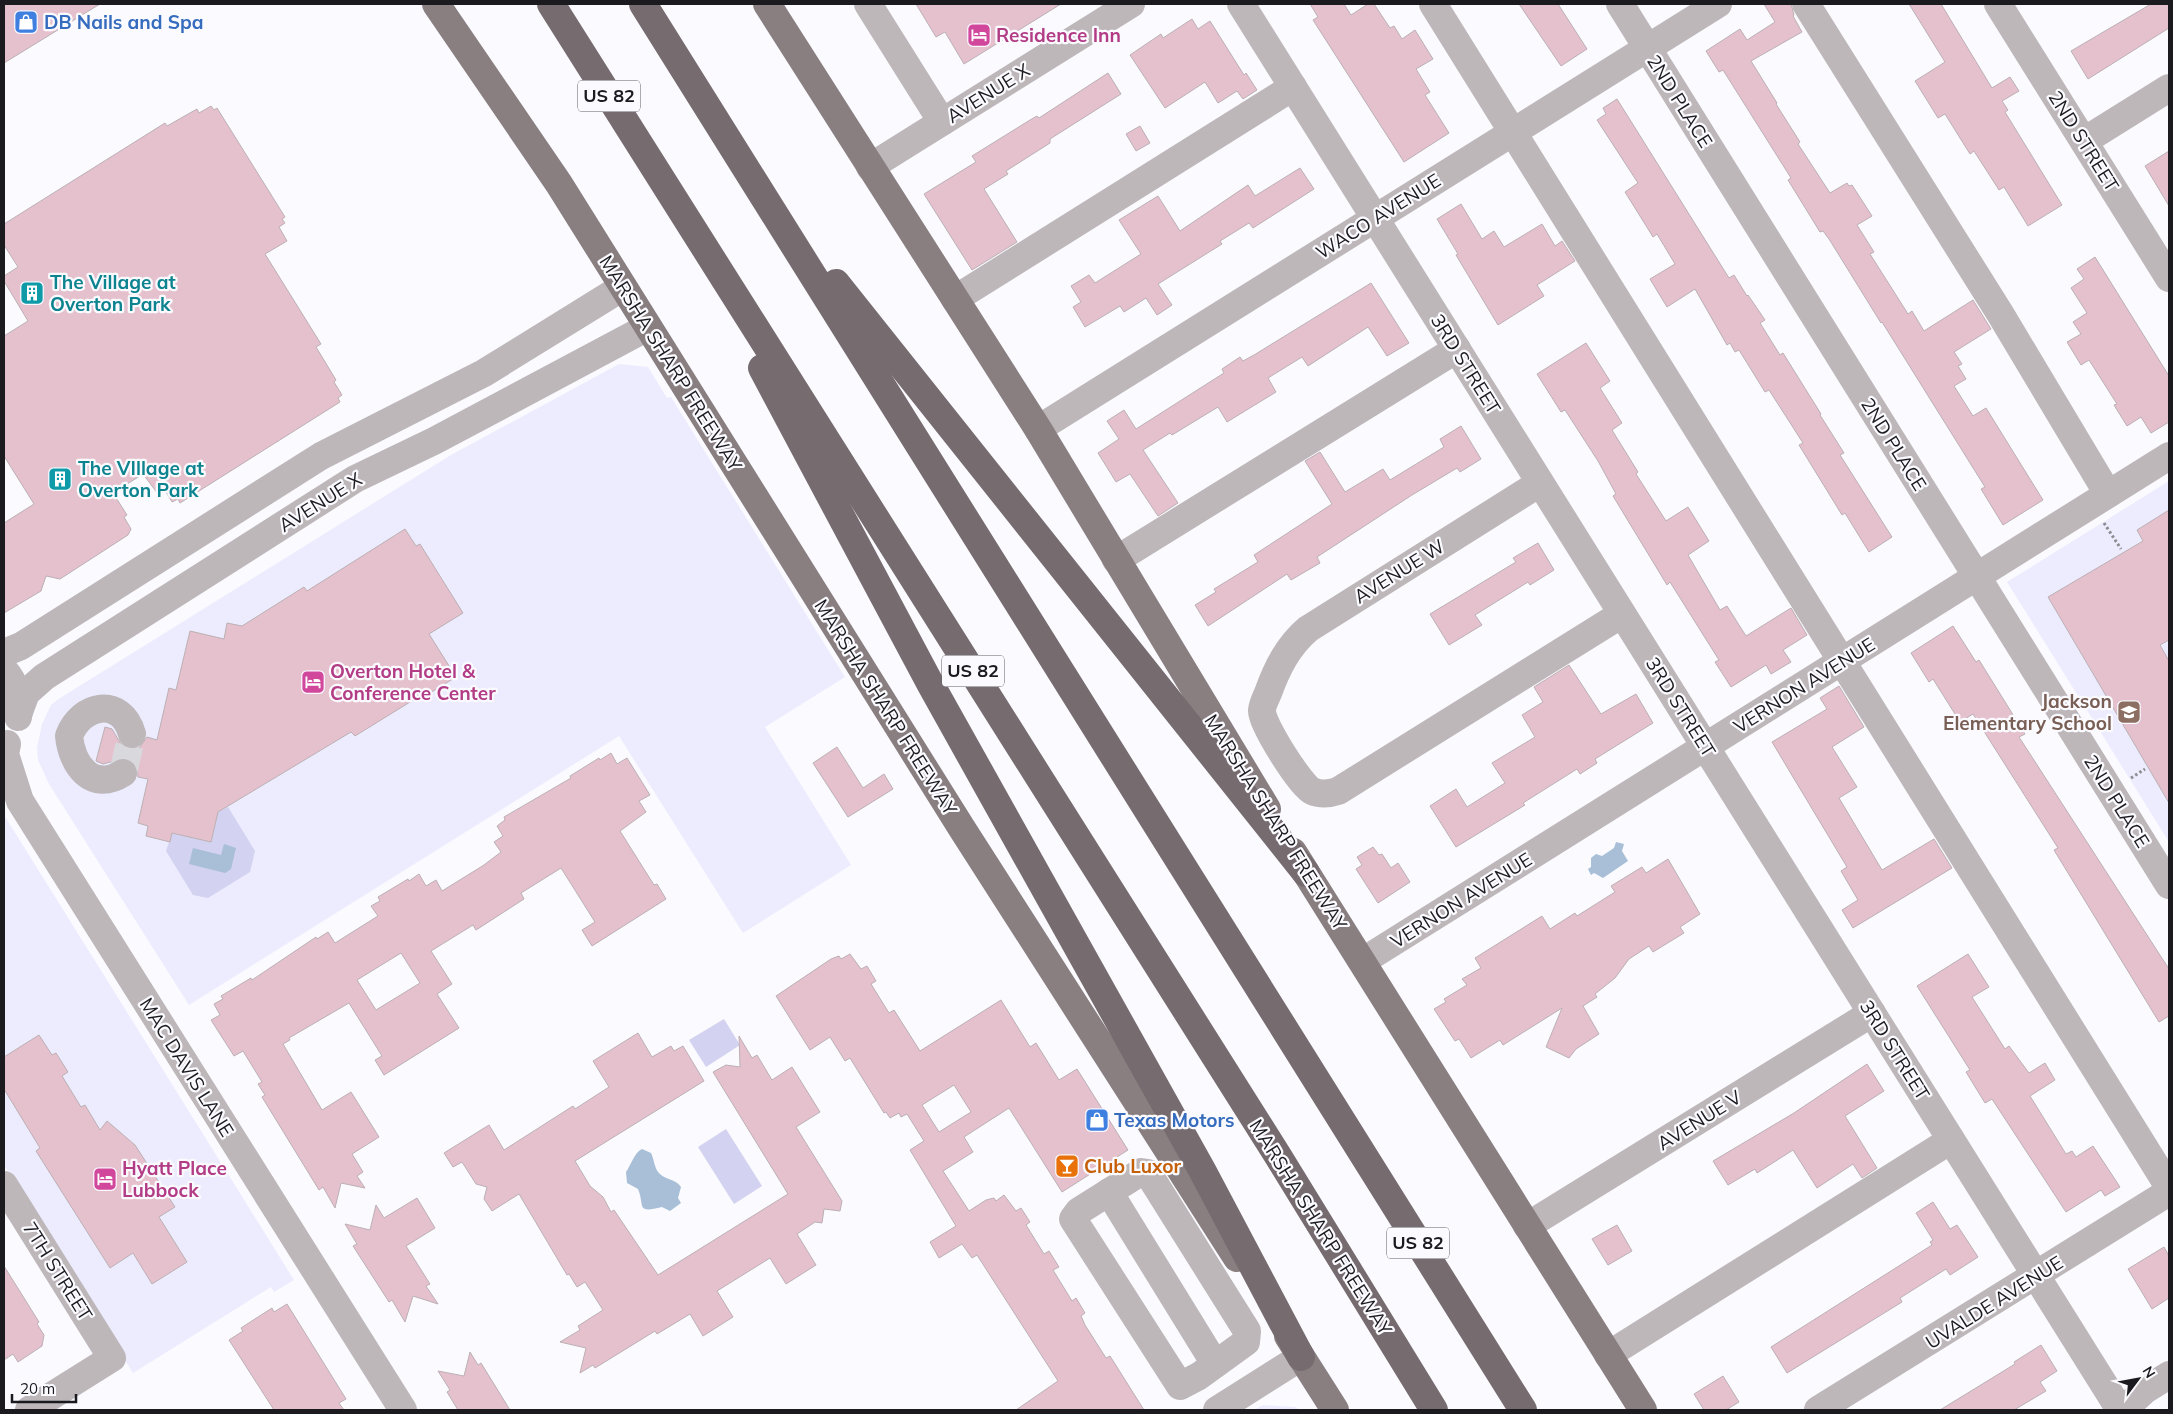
<svg xmlns="http://www.w3.org/2000/svg" width="2173" height="1414" viewBox="0 0 2173 1414" font-family="Mulish,sans-serif">
	<rect width="100%" height="100%" fill="#fafaff"/>
	<g fill="#ececfe">
		<path d="M619,364l29,3 19,31 4,-1 174,280 -80,50 86,138 -108,68 -124,-197 -430,269 -140,-221 -11,-24 -1,-12 5,-24 9,-19 6,-5 394,-245z"/>
		<path d="M2169,481v361l-162,-260z"/>
		<path d="M4,815l290,465 -20,12 -3,-5 -138,86 -129,-208z"/>
		<path d="M1263,1405l33,2 3,3h-45z"/>
	</g>
	<g fill="#d3d2f1">
		<path d="M228,807l27,44 -5,21 -42,26 -15,-3 -27,-44 6,-18 39,9 7,-30z"/>
		<path d="M724,1019l16,26 -34,22 -17,-27z"/>
		<path d="M726,1129l36,57 -28,18 -36,-57z"/>
	</g>
	<g fill="#a8bfd7">
		<path d="M1616,842l8,2 -2,7 6,10 -25,17 -9,-5 -3,2 -3,-6 3,-2v-9l5,-4 6,2 12,-8z"/>
		<path d="M224,844l12,4 -5,21 -6,4 -36,-9 4,-16 28,7z"/>
		<path d="M642,1149l9,4c3,6 3,13 7,19 6,8 17,6 23,15l-3,11 3,5 -11,8 -8,-4c-27,7 -17,-2 -24,-18l-11,-6 -1,-11c5,-7 8,-19 16,-23z"/>
	</g>
	<g fill="#e4c1cd" stroke="#bcb0b4" fill-rule="evenodd">
		<path d="M4,4h96l-96,59z"/>
		<path d="M916,4h145l-97,60 -19,-32 -9,5z"/>
		<path d="M1310,4h34l7,11 17,-11h6l16,24 4,-2 8,13 13,-9 18,29 -17,10 14,23 -5,3 24,38 -45,29 -91,-142 5,-3z"/>
		<path d="M1519,4h39l29,45 -26,17z"/>
		<path d="M1764,4h27l3,11 -1,1 9,16 -51,29 26,42 -1,1 24,38 -2,2 32,49 17,-10 2,3 3,-1 20,31 -15,9 17,27 -4,2 38,60 4,-3 12,20 49,-31 18,29 -37,23 8,12 -4,2 8,13 -12,7 19,30 13,-8 57,92 -40,25 -22,-36 4,-2 -103,-165 -1,1 -52,-84 -6,-8 -3,1 -32,-52 3,-2 -68,-108 -4,2 -13,-21 34,-22 7,11 28,-18z"/>
		<path d="M1909,4h32l51,84 18,-11 9,14 -17,10 6,9 -3,2 57,93 -34,21 -24,-39 -5,3 -25,-39 -4,3 -25,-40 -7,4 -23,-37 30,-19z"/>
		<path d="M2151,4h18v24l-81,51 -17,-28z"/>
		<path d="M1192,19l6,10 12,-8 34,54 2,-2 11,17 -14,9 -6,-8 -19,12 -13,-21 -40,26 -35,-53 31,-21 2,4z"/>
		<path d="M1108,73l13,21 -71,45v4l-44,28 2,3 -24,15 33,53 -45,28 -48,-76 52,-32 -4,-6 58,-36 7,-4 2,2z"/>
		<path d="M1617,99l112,179 5,-3 13,21 1,-1 17,25 -5,3 20,32 3,-2 38,61 -1,1 24,38 -4,2 52,82 -23,15 -24,-39 -3,2 -43,-70 4,-2 -34,-53 -4,2 -26,-42 -4,2 -5,-9 -3,2 -32,-56 -28,18 -17,-28 25,-15 -18,-30 -4,3 -28,-45 13,-9 -41,-63 9,-6 -3,-6z"/>
		<path d="M211,106l3,4 3,-2 68,109 -3,2 3,4 -6,4 8,14 -22,13 56,90 -5,3 20,33 -2,2 8,13 -4,3 2,4 -160,101 -2,-4 -6,3 -7,-12 -7,4 -15,-20 -30,19 14,22 -3,2 7,12 -3,6 -68,44 -14,-3 -5,15 -37,22v-90l30,-19 -30,-48v-120l24,-15 -24,-40v-5l14,-9 -14,-22v-21l161,-101 2,3 30,-17 2,4z"/>
		<path d="M1140,126l10,17 -14,8 -10,-17z"/>
		<path d="M2169,151v55l-24,-40z"/>
		<path d="M1300,168l14,21 -61,39 -4,-5 -29,18 2,3 -64,40 14,21 -15,10 -11,-17 -22,14 -4,-6 -35,21 -12,-20 8,-5 -10,-16 18,-11 6,8 46,-29 -22,-34 39,-24 22,35 68,-46 7,11z"/>
		<path d="M1461,204l21,35 12,-8 10,16 38,-23 13,22 7,-5 13,20 -38,24 7,11 -46,29 -42,-70 2,-1 -21,-35z"/>
		<path d="M2095,257l74,119v46l-18,11 -10,-16 -14,9 -13,-21 3,-1 -28,-44 -8,5 -14,-23 14,-8 -8,-12 14,-9 -16,-25 13,-9 -7,-10z"/>
		<path d="M1371,283l38,60 -22,13 -19,-29 -60,39 -6,-9 -34,21 8,14 -49,30 -9,-15 -46,28 -2,-2 -27,17 35,53 -20,13 -28,-42 -14,8 -18,-29 21,-14 -12,-18 17,-11 12,19 88,-56 -2,-4 18,-12 3,4 11,-6z"/>
		<path d="M1586,343l24,38 -10,7 22,35 -10,7 26,42 -2,2 30,47 22,-14 21,34 -21,14 32,55 7,-4 19,30 45,-28 16,27 -24,15 8,12 -20,12 -5,-9 -35,22 -16,-25 4,-2 -49,-78 -3,3 -54,-89 3,-2 -18,-33 -33,-51 -4,2 -24,-38z"/>
		<path d="M1461,426l20,33 -21,13 -3,-4 -45,27 -95,62 3,6 -29,17 -4,-6 -79,52 -13,-21 21,-13 -2,-3 44,-27 -4,-7 78,-51 -27,-43 15,-9 25,40 38,-23 7,11 54,-33 -4,-8z"/>
		<path d="M2169,510v130l-9,5 9,16v142l-121,-206 95,-56 -6,-11z"/>
		<path d="M405,529l11,17 4,-2 43,69 -34,21 27,43 -31,19 -2,-2 -68,42 -4,-4 -133,80 -7,30 -39,-9 -2,9 -24,-6 2,-10 -10,-3 10,-44 -10,-2 -1,-11 -5,-6 -7,-2 -22,6 -7,-3 9,-34 7,2 10,17 8,3 9,-1 8,-11 10,3 12,-52 7,2 14,-59 34,8 3,-16 15,3 62,-39 3,4z"/>
		<path d="M1538,543l16,27 -24,15 -2,-3 -53,33 7,10 -33,20 -19,-31 86,-52 -3,-4z"/>
		<path d="M1953,626l23,36 3,-2 46,74 -6,3 150,232v47l-10,6 -105,-172 4,-2 -85,-134 -13,8 -27,-43 -4,3 -18,-29z"/>
		<path d="M1569,665l32,49 35,-20 17,29 -58,36 2,4 -17,11 -3,-5 -54,34 2,2 -69,42 -26,-41 26,-17 11,18 38,-24 -13,-20 43,-26 -13,-22 21,-13 -9,-15z"/>
		<path d="M1839,686l25,41 -32,20 25,40 -18,11 43,72 52,-31 18,29 -99,60 -11,-18 16,-10 -17,-29 6,-4 -75,-125 55,-33 -7,-11z"/>
		<path d="M837,747l26,41 21,-14 9,15 -45,28 -35,-54z"/>
		<path d="M611,753l6,11 10,-6 23,37 -11,6 7,11 -26,19 34,54 3,-1 9,15 -74,47 -10,-16 13,-8 -34,-54 -40,25 3,6 -34,22 -14,9 -3,-5 -42,26 21,33 -15,10 22,34 -75,47 -9,-15 7,-4 -33,-53 -60,35 1,2 -7,4 39,66 29,-18 28,45 -27,17 11,18 -6,4 8,12 -24,-5 -6,25 -12,-21 -4,3 -57,-93 3,-2 -7,-11 4,-2 -19,-31 -9,5 -23,-36 9,-5 -6,-11 9,-5 -2,-3 30,-18 1,2 64,-43 1,2 11,-7 7,11 43,-27 -7,-10 9,-5 -2,-4 30,-18 1,2 10,-7 7,12 10,-6 6,11 42,-26 17,-13 -7,-10 9,-6 -6,-10 8,-6 -1,-3 67,-39 -1,-2 29,-18 1,2zM401,953l19,30 -44,27 -19,-30z"/>
		<path d="M1373,847l6,8 3,-1 9,14 7,-5 12,19 -32,21 -22,-34 6,-4 -5,-8z"/>
		<path d="M1668,859l32,55 -20,13 4,6 -31,19 -4,-6 -20,13 -14,19 -20,16 2,3 -14,9 16,28 -23,15 -7,9 -23,-11 16,-39 -59,37 -3,-5 -29,18 -12,-19 -4,2 -21,-32 12,-7 -2,-3 23,-14 -5,-6 19,-11 -6,-10 67,-42 8,13 25,-16 2,3 38,-24 -4,-6 31,-19 4,6z"/>
		<path d="M850,954l11,15 6,-3 9,15 -5,3 18,29 5,-3 26,41 81,-51 29,47 6,-4 23,37 18,-11 51,81 -66,42 -53,-84 -45,29 9,15 -30,19 26,40 17,-11 8,-2 2,3 8,-6 12,16 5,-3 9,14 -4,3 18,29 5,-3 10,16 -6,3 19,31 4,-3 9,15 -4,3 4,9 21,33 4,-2 34,54h-128l42,-29 -81,-126 -5,3 -10,-14 -23,14 -9,-16 26,-16 -46,-76 14,-9 -17,-27 -6,3 -2,-4 -9,5 -4,-6 -2,1 -34,-55 -5,3 -15,-24 -20,13 -34,-54 55,-37 8,-3 2,3zM954,1085l17,27 -32,20 -17,-27z"/>
		<path d="M1968,954l21,33 -17,10 33,52 4,-3 20,27 16,-10 10,17 -25,16 36,58 6,-3 4,6 17,-11 27,41 -15,9 -4,-6 -35,22 -74,-113 -7,4 -19,-31 4,-2 -53,-84z"/>
		<path d="M638,1033l14,24 19,-11 3,5 9,-5 21,35 -129,80 15,25 13,11 8,15 3,-2 44,65 130,-81 -75,-122 13,-7 14,2 -1,-31 13,22 5,-3 15,25 20,-13 28,45 -24,15 46,74 -2,10 -16,-2 -2,14 -7,-1 -18,12 19,31 -30,19 -16,-26 -53,33 16,26 -30,19 -13,-22 -33,20 -2,-3 -60,37 -2,-3 -13,8 6,-25 -26,-6 20,-12 -2,-4 25,-16 -18,-28 -8,5 -8,-13 -2,1 -48,-81 -27,17 -8,-12 3,-12 -11,-3 -14,-22 -9,5 -9,-14 45,-28 15,25 69,-44 2,3 34,-22 -16,-26z"/>
		<path d="M39,1035l13,20 4,-2 12,19 -6,4 19,31 4,-2 15,25 7,-9 28,24 40,62 -16,10 28,45 -35,22 -19,-31 -23,15 -74,-117 4,-3 -36,-59v-32z"/>
		<path d="M1867,1064l17,27 -39,25 32,52 -15,10 -9,-14 -36,24 -24,-38 -36,23 -2,-4 -27,16 -15,-24 81,-48z"/>
		<path d="M417,1198l18,30 -29,18 24,38 -4,2 12,18 -25,-8 -8,26 -13,-22 -3,2 -36,-56 4,-2 -12,-20 25,6 6,-25 8,13z"/>
		<path d="M1933,1202l17,27 7,-4 21,32 -28,18 -4,-6 -46,29 2,4 -115,71 -16,-26 161,-102 -2,-3 3,-2 -17,-27z"/>
		<path d="M1617,1225l15,26 -24,14 -16,-26z"/>
		<path d="M2164,1247l5,9v42l-17,11 -24,-40z"/>
		<path d="M4,1266l35,56 -2,2 7,11 -2,11 -24,16 -5,-8 -9,6z"/>
		<path d="M287,1304l59,95 -7,4 5,7h-70l-45,-70 14,-9 -2,-3 31,-20 2,4z"/>
		<path d="M2041,1345l16,26 -17,11 6,9 -32,19h-74l75,-46 -1,-2z"/>
		<path d="M470,1352l8,13 3,-2 29,47h-52l-11,-18 3,-2 -12,-19 26,5z"/>
		<path d="M1723,1376l16,26 -13,8h-22l-10,-16z"/>
	</g>
	<g fill="none" stroke-linecap="round" stroke-linejoin="round">
		<path stroke="#d9d9dd" stroke-width="28" stroke-dasharray="28 14" stroke-linecap="butt" d="M123,773l9,-39"/>
		<g stroke="#8b8b90" stroke-width="3" stroke-dasharray="2.5 2.5" stroke-linecap="butt">
			<path d="M2104,523l17,26"/>
			<path d="M2131,778l14,-9"/>
		</g>
		<g stroke="#bdb7b9" stroke-width="28">
			<path d="M868,4l74,118"/>
			<path d="M1241,4l879,1406"/>
			<path d="M1433,4l736,1183"/>
			<path d="M1620,4l549,881"/>
			<path d="M1806,4l195,311 107,179"/>
			<path d="M1998,4l171,274"/>
			<path d="M2084,141l85,-53"/>
			<path d="M870,167l261,-163"/>
			<path d="M955,299l338,-212"/>
			<path d="M1038,429l680,-425"/>
			<path d="M1540,483l-232,146c-20,17 -31,39 -40,64 -2,5 -6,12 -6,18 -1,12 39,75 50,80 9,4 17,3 26,0l284,-177"/>
			<path d="M1116,560l341,-211"/>
			<path d="M4,653l17,-7 300,-190 163,-83 139,-86"/>
			<path d="M4,670c11,12 17,30 14,47"/>
			<path d="M19,712l7,-19 18,-16 311,-198 79,-38 214,-114"/>
			<path d="M7,744l-2,10 15,47 383,609"/>
			<path d="M123,773c-31,20 -51,-8 -54,-37 12,-32 52,-40 63,-2"/>
			<path d="M1363,961l806,-505"/>
			<path d="M1141,1172l7,1 99,158 -1,11 -47,34 -19,10 -107,-167 6,-8z"/>
			<path d="M4,1185l108,173 -83,52"/>
			<path d="M1109,1192l106,172"/>
			<path d="M1527,1226l345,-213"/>
			<path d="M1608,1355l343,-215"/>
			<path d="M1217,1410l84,-53"/>
			<path d="M1818,1410l351,-218"/>
			<path d="M2123,1410l22,-20 24,-15"/>
		</g>
		<g stroke="#897f81" stroke-width="28">
			<path d="M436,4l123,180 402,643 276,431"/>
			<path d="M767,4l271,425 229,380"/>
			<path d="M1293,852l350,558"/>
			<path d="M1288,1336l47,74"/>
		</g>
		<g stroke="#766b6e" stroke-width="28">
			<path d="M551,4l727,1152 156,254"/>
			<path d="M643,4l880,1406"/>
			<path d="M836,283l470,590"/>
			<path d="M762,368l169,317 271,485 99,187"/>
		</g>
	</g>
	<defs>
		<g id="shop-square" transform="scale(1.25)"><rect x="-9" y="-9" width="18" height="18" rx="4" fill="#3f7fe0" stroke="#fafaff"/><path d="M-5-2.5h2.3a2.7 3.5 0 0 1 5.4 0H5L5.5 6h-11ZM-1.5-2.5h3a1.5 2.3 0 0 0-3 0Z" fill="#fff"/></g>
		<g id="hotel-square" transform="scale(1.25)"><rect x="-9" y="-9" width="18" height="18" rx="4" fill="#d1479c" stroke="#fafaff"/><path d="M-6-4.5h1.5V1H6V5H4.5V3h-9V5H-6ZM-4 0a1.8 1.8 0 1 1 3.6 0ZM.5 0V-2.5h3Q6-2.5 6 0Z" fill="#fff"/></g>
		<g id="building-square" transform="scale(1.25)"><rect x="-9" y="-9" width="18" height="18" rx="4" fill="#0f9aa8" stroke="#fafaff"/><path d="M-4-6H4V6H1V3H-1V6H-4ZM-2.5-4.3h1.7v1.8h-1.7ZM.8-4.3h1.7v1.8H.8ZM-2.5-1h1.7V.8h-1.7ZM.8-1h1.7V.8H.8Z" fill="#fff"/></g>
		<g id="school-square" transform="scale(1.25)"><rect x="-9" y="-9" width="18" height="18" rx="4" fill="#8d6e63" stroke="#fafaff"/><path d="M0-5L7-2L0 1L-7-2ZM-4 1L0 2.5L4 1V4Q0 6-4 4Z" fill="#fff"/></g>
		<g id="bar-square" transform="scale(1.25)"><rect x="-9" y="-9" width="18" height="18" rx="4" fill="#e8710a" stroke="#fafaff"/><path d="M-6-5H6L.8 .8V4.5H3.5V6h-7V4.5H-.8V.8Z" fill="#fff"/></g>
	</defs>
	<g fill-rule="evenodd">
		<use href="#shop-square" x="26" y="22"/>
		<use href="#hotel-square" x="979" y="35"/>
		<use href="#building-square" x="32" y="293"/>
		<use href="#building-square" x="60" y="479"/>
		<use href="#hotel-square" x="313" y="682"/>
		<use href="#school-square" x="2129" y="712"/>
		<use href="#shop-square" x="1097" y="1120"/>
		<use href="#bar-square" x="1067" y="1166"/>
		<use href="#hotel-square" x="105" y="1179"/>
	</g>
	<g text-anchor="middle" stroke-width="4.5" stroke-linejoin="round" paint-order="stroke">
		<g fill="#fafaff" stroke="#5e5e62" stroke-width="1">
			<rect x="578" y="80.5" width="62" height="31" rx="4"/>
			<rect x="942" y="655.5" width="62" height="31" rx="4"/>
			<rect x="1387" y="1227.5" width="62" height="31" rx="4"/>
		</g>
		<g font-size="18" font-weight="bold" fill="#1b1b1f">
			<text x="609" y="102">US 82</text>
			<text x="973" y="677">US 82</text>
			<text x="1418" y="1249">US 82</text>
		</g>
		<g font-size="19" font-weight="bold" fill="#366cbe" stroke="#fafaff" text-anchor="start">
			<text x="44" y="29">DB Nails and Spa</text>
			<text x="1114" y="1127">Texas Motors</text>
		</g>
		<g font-size="19" font-weight="bold" fill="#b23c85" stroke="#fafaff" text-anchor="start">
			<text x="996" y="42">Residence Inn</text>
			<text x="330" y="678">Overton Hotel &amp;<tspan x="330" dy="22">Conference Center</tspan></text>
			<text x="122" y="1175">Hyatt Place<tspan x="122" dy="22">Lubbock</tspan></text>
		</g>
		<g font-size="19" fill="#1b1b1f" stroke="#fafaff">
			<text transform="translate(988 93) rotate(-32)" y="7">AVENUE X</text>
			<text transform="translate(1680 101) rotate(58)" y="7">2ND PLACE</text>
			<text transform="translate(2084 141) rotate(58)" y="7">2ND STREET</text>
			<text transform="translate(1378 216) rotate(-32)" y="7">WACO AVENUE</text>
			<text transform="translate(671 363) rotate(58)" y="7">MARSHA SHARP FREEWAY</text>
			<text transform="translate(1466 364) rotate(58)" y="7">3RD STREET</text>
			<text transform="translate(1894 444) rotate(58)" y="7">2ND PLACE</text>
			<text transform="translate(320 502) rotate(-32)" y="7">AVENUE X</text>
			<text transform="translate(1399 571) rotate(-32)" y="7">AVENUE W</text>
			<text transform="translate(1804 685) rotate(-32)" y="7">VERNON AVENUE</text>
			<text transform="translate(886 707) rotate(58)" y="7">MARSHA SHARP FREEWAY</text>
			<text transform="translate(1681 707) rotate(58)" y="7">3RD STREET</text>
			<text transform="translate(2117 801) rotate(58)" y="7">2ND PLACE</text>
			<text transform="translate(1276 822) rotate(58)" y="7">MARSHA SHARP FREEWAY</text>
			<text transform="translate(1461 900) rotate(-32)" y="7">VERNON AVENUE</text>
			<text transform="translate(1895 1050) rotate(58)" y="7">3RD STREET</text>
			<text transform="translate(187 1067) rotate(58)" y="7">MAC DAVIS LANE</text>
			<text transform="translate(1699 1120) rotate(-32)" y="7">AVENUE V</text>
			<text transform="translate(1321 1227) rotate(58)" y="7">MARSHA SHARP FREEWAY</text>
			<text transform="translate(58 1271) rotate(58)" y="7">7TH STREET</text>
			<text transform="translate(1994 1302) rotate(-32)" y="7">UVALDE AVENUE</text>
		</g>
		<g font-size="19" font-weight="bold" fill="#0d838f" stroke="#fafaff" text-anchor="start">
			<text x="50" y="289">The Village at<tspan x="50" dy="22">Overton Park</tspan></text>
			<text x="78" y="475">The VIllage at<tspan x="78" dy="22">Overton Park</tspan></text>
		</g>
		<g font-size="19" font-weight="bold" fill="#785e54" stroke="#fafaff" text-anchor="end">
			<text x="2112" y="708">Jackson<tspan x="2112" dy="22">Elementary School</tspan></text>
		</g>
		<g font-size="19" font-weight="bold" fill="#c56008" stroke="#fafaff" text-anchor="start">
			<text x="1084" y="1173">Club Luxor</text>
		</g>
	</g>
	<rect width="2173" height="1414" fill="none" stroke="#1b1b1f" stroke-width="10"/>
	<g transform="translate(2138 1379) rotate(58)" stroke="#fafaff" stroke-width="4" paint-order="stroke">
	<path d="M0-4L9 19L0 12L-9 19Z" fill="#1b1b1f"/>
	<text y="-8" font-size="14" font-weight="bold" text-anchor="middle" fill="#1b1b1f">N</text>
	</g>
	<path d="M12 1394v8h64v-8" fill="none" stroke="#1b1b1f" stroke-width="2.5"/>
	<text x="20" y="1394" font-size="15" fill="#1b1b1f" stroke="#fafaff" stroke-width="4" paint-order="stroke">20 m</text>
</svg>
